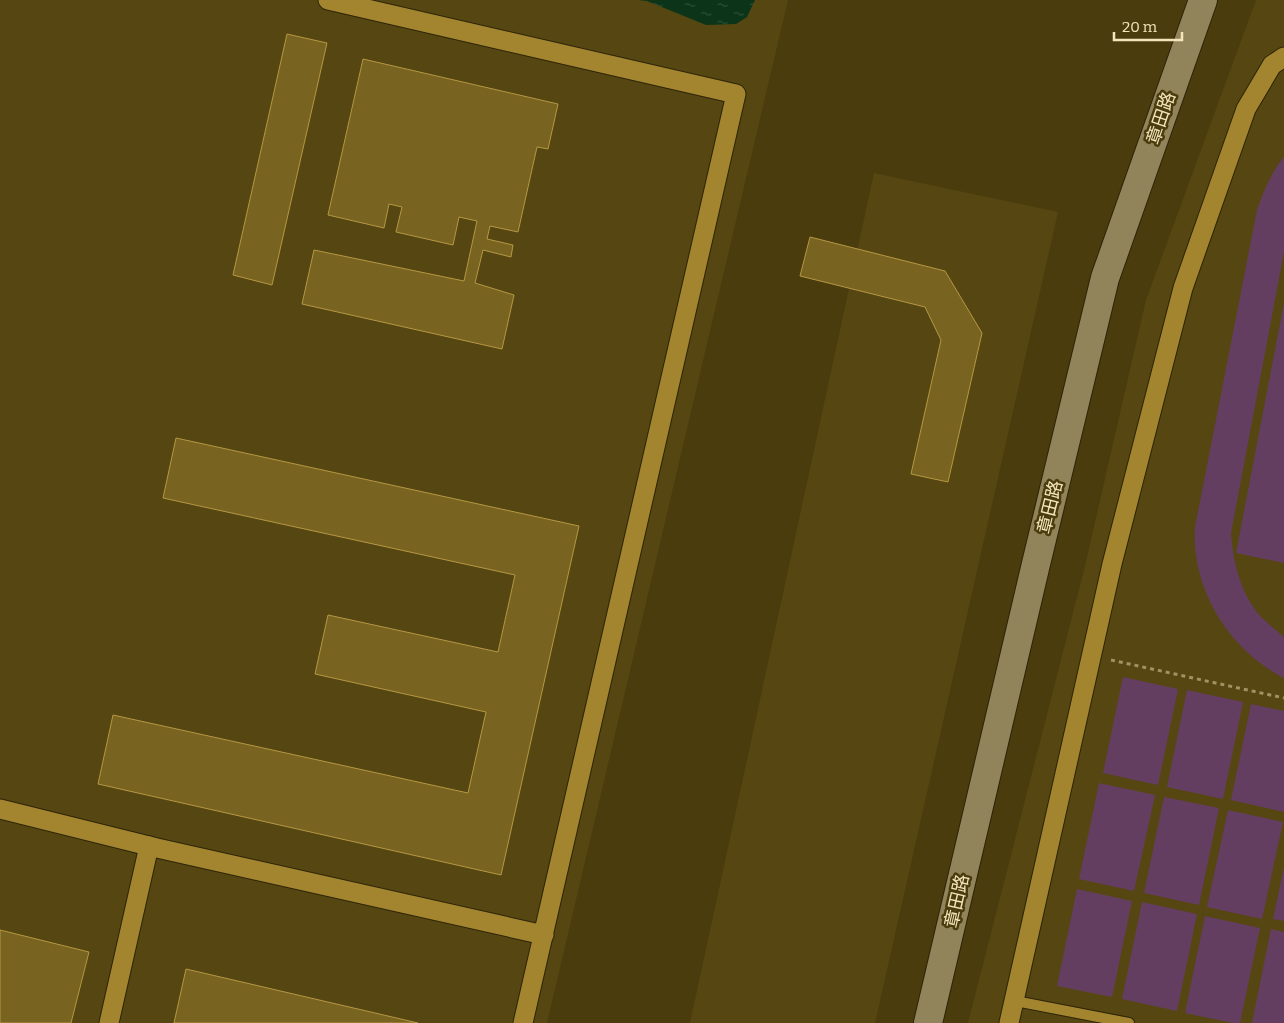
<svg xmlns="http://www.w3.org/2000/svg" width="1284" height="1023" viewBox="0 0 1284 1023" font-family="Bitter,'Noto Sans SC',serif">
	<defs>
		<pattern id="water-ripples" width="26" height="14" patternUnits="userSpaceOnUse" patternTransform="scale(1.25)"><rect width="26" height="14" fill="#0b3418"/><path d="M2 4q2-2 4 0t4 0M15 11q2-2 4 0t4 0" fill="none" stroke="#2f5138"/></pattern>
	</defs>
	<rect width="100%" height="100%" fill="#4b3c0d"/>
	<g fill="#564611">
		<path d="M0,0h788l-241,1023h-547z"/>
		<path d="M1256,0h28v1023h-316l116,-453 62,-270z"/>
		<path d="M874,173l184,39 -183,811h-185z"/>
	</g>
	<g fill="#643e60">
		<path d="M1284,157v95l-53,281c2,30 10,63 32,86 7,6 14,12 21,18v41c-55,-28 -93,-89 -89,-151l62,-317c7,-19 14,-38 27,-53z"/>
		<path d="M1284,303v260l-48,-10z"/>
		<path d="M1123,677l55,12 -20,96 -55,-12z"/>
		<path d="M1187,690l56,12 -20,97 -56,-12z"/>
		<path d="M1251,704l33,7v101l-53,-12z"/>
		<path d="M1099,783l56,12 -21,96 -55,-12z"/>
		<path d="M1164,797l55,11 -20,97 -55,-12z"/>
		<path d="M1228,810l55,12 -21,97 -55,-12z"/>
		<path d="M1284,867v54l-11,-2z"/>
		<path d="M1077,889l55,12 -20,96 -55,-11z"/>
		<path d="M1142,902l55,12 -20,97 -55,-12z"/>
		<path d="M1205,916l55,12 -20,95h-7l-48,-10z"/>
		<path d="M1271,929l13,3v91h-32z"/>
	</g>
	<path fill="url(#water-ripples)" d="M638,0h117l-8,17 -11,7 -30,1 -59,-24z"/>
	<g fill="#796321" stroke="#b59843">
		<path d="M287,34l40,9 -55,242 -39,-10z"/>
		<path d="M363,59l195,45 -10,45 -11,-2 -19,85 -28,-6 -3,13 26,6 -2,12 -28,-7 -8,33 39,12 -12,54 -200,-45 12,-54 150,31 13,-60 -18,-4 -6,28 -57,-13 6,-25 -13,-3 -5,24 -56,-13z"/>
		<path d="M810,237l135,34 37,62 -34,149 -37,-8 30,-134 -16,-33 -125,-31z"/>
		<path d="M176,438l403,88 -78,349 -403,-91 15,-69 355,78 18,-81 -171,-38 13,-59 170,37 17,-77 -352,-77z"/>
		<path d="M0,930l89,22 -18,71h-71z"/>
		<path d="M186,969l232,54h-244z"/>
	</g>
	<g fill="none" stroke-linecap="round" stroke-linejoin="round">
		<g stroke="#2d2409" stroke-width="12">
			<path id="service" d="M1015,1001l114,22"/>
		</g>
		<g stroke="#2d2409" stroke-width="21">
			<g id="minor">
				<path d="M328,0l408,94 -213,929"/>
				<path d="M0,809l157,39 387,87"/>
				<path d="M109,1023l40,-177"/>
				<path d="M1009,1023l103,-459 71,-276 63,-179 26,-44 12,-8"/>
			</g>
		</g>
		<g stroke="#2d2409" stroke-width="30">
			<path id="secondary" d="M928,1023l107,-455 70,-290 98,-278"/>
		</g>
		<path stroke="#a19266" stroke-width="3" stroke-dasharray="4 4" stroke-linecap="butt" d="M1111,660l173,38"/>
		<use href="#service" stroke="#a2852e" stroke-width="10"/>
		<use href="#minor" stroke="#a2852e" stroke-width="19"/>
		<use href="#secondary" stroke="#92845a" stroke-width="28"/>
	</g>
	<g text-anchor="middle" stroke-width="5" stroke-linejoin="round" paint-order="stroke">
		<g font-size="18" fill="#f4e5bd" stroke="#4b3c0d">
			<text transform="translate(1161 118) rotate(-71)" y="6">章田路</text>
			<text transform="translate(1050 507) rotate(-76)" y="6">章田路</text>
			<text transform="translate(957 901) rotate(-77)" y="6">章田路</text>
		</g>
	</g>
	<path d="M1114 32v8h68v-8" fill="none" stroke="#f4e5bd" stroke-width="2.5"/>
	<text x="1122" y="32" font-size="15" fill="#f4e5bd" stroke="#4b3c0d" stroke-width="4" paint-order="stroke">20 m</text>
</svg>
